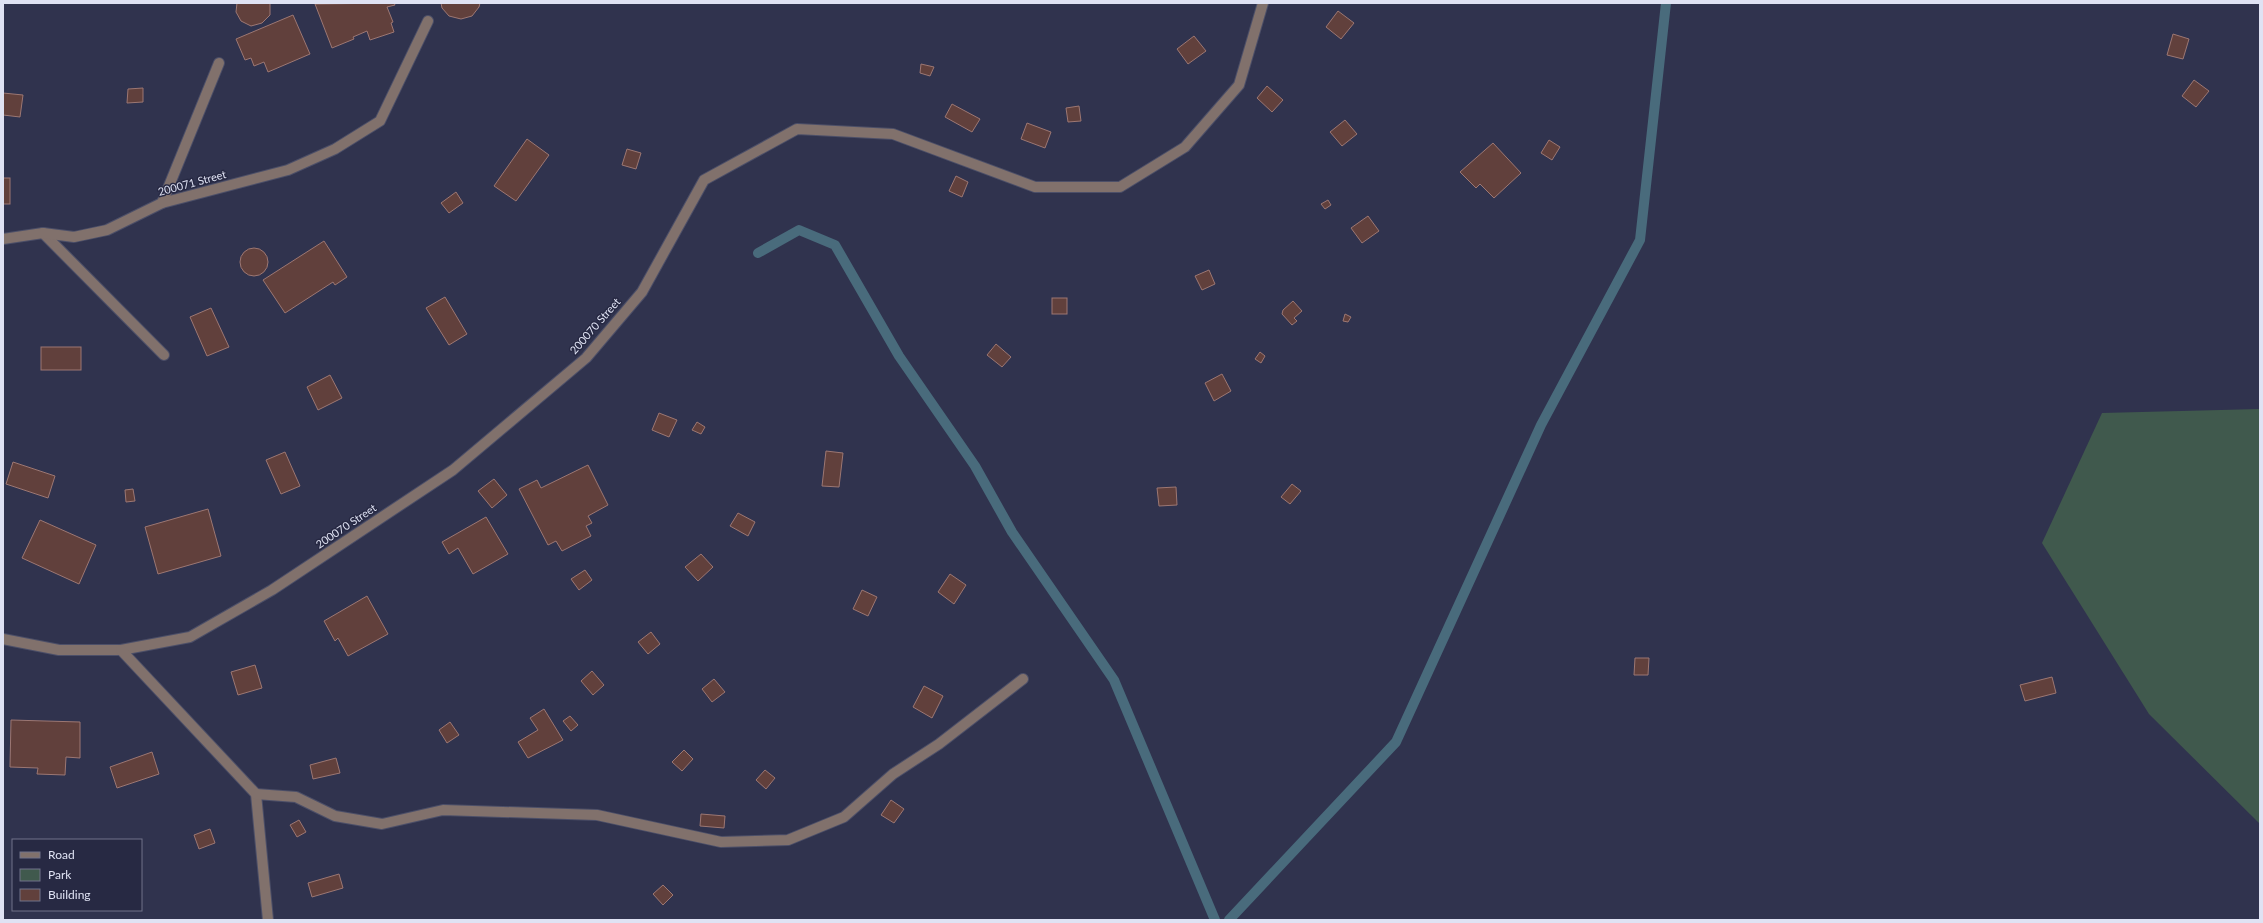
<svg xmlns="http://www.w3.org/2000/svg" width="2263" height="923" viewBox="0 0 2263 923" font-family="Lato,sans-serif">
	<rect width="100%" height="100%" fill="#30334e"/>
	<path fill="#40594d" d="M2260,409v415l-111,-110 -107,-171 60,-130z"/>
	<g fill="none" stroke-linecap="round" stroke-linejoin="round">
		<g stroke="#496b7c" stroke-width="10">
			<path d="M758,253l41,-23 36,15 64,111 76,110 37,66 102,148 101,240"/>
			<path d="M1229,920l167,-178 145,-317 99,-185 26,-237"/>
		</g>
	</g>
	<g fill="#61403c" stroke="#9c7773">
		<path d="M237,3h33v12l-8,8 -11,3 -10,-5 -5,-9z"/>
		<path d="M394,3l1,2 -8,2 6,15 -2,1 3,9 -24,8 -3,-9 -14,6 1,2 -22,9 -17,-44z"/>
		<path d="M441,3h39l-1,4 -7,9 -11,3 -12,-3 -7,-8z"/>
		<path d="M1338,11l16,12 -13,16 -15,-12z"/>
		<path d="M293,15l17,39 -42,18 -4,-10 -10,4 -3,-8 -6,2 -9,-21z"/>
		<path d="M2173,34l16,5 -6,20 -16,-4z"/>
		<path d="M1194,36l12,15 -18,13 -11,-15z"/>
		<path d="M921,64l13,3 -4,9 -10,-3z"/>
		<path d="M2194,80l15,11 -13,16 -14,-11z"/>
		<path d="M1267,86l16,14 -11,12 -15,-14z"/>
		<path d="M143,88v14l-16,1 1,-14z"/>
		<path d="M3,93l20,2 -3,22 -17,-2z"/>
		<path d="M952,104l28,15 -8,13 -27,-15z"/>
		<path d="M1079,106l2,15 -13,1 -2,-14z"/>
		<path d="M1345,120l12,14 -15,12 -12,-14z"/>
		<path d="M1027,123l24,9 -6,16 -24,-9z"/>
		<path d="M527,139l22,16 -33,46 -22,-15z"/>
		<path d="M1549,140l11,7 -8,13 -11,-7z"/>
		<path d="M1493,143l28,30 -27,25 -14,-14 -4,4 -16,-16z"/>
		<path d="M627,149l14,4 -5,16 -14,-4z"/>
		<path d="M956,176l12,6 -6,15 -13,-6z"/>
		<rect x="3" y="178" width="7" height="26"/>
		<path d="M456,192l7,11 -14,10 -8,-10z"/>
		<path d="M1328,200l3,5 -6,4 -4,-5z"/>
		<path d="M1368,216l11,15 -17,12 -11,-15z"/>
		<path d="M324,241l23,36 -12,8 -2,-3 -48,31 -22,-33z"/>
		<circle cx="254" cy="262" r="14"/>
		<path d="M1209,270l6,14 -13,6 -7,-14z"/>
		<path d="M445,297l22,37 -18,11 -23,-37z"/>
		<rect x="1052" y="298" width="15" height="16"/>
		<path d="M1293,301l9,10 -8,7 3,3 -5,4 -10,-11 1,-4z"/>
		<path d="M211,308l18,39 -22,9 -17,-39z"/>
		<path d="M1345,314l6,3 -3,5 -5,-1z"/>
		<path d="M996,344l15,13 -9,10 -15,-12z"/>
		<rect x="41" y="347" width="40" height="23"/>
		<path d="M1260,352l5,4 -4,7 -6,-4z"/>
		<path d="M1222,374l9,17 -17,10 -9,-18z"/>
		<path d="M330,375l12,23 -24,12 -11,-23z"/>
		<path d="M659,413l18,7 -8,17 -17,-7z"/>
		<path d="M697,422l8,5 -4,7 -9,-4z"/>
		<path d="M826,451l17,2 -4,34 -17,-1z"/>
		<path d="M285,452l15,34 -19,8 -15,-34z"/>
		<path d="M13,462l42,14 -7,22 -42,-14z"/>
		<path d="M588,465l20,40 -20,11 4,7 -6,3 5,10 -29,15 -6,-10 -8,4 -29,-56 18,-9 4,8z"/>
		<path d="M494,479l13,16 -15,13 -14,-17z"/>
		<path d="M1292,484l9,7 -11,13 -9,-7z"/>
		<path d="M1176,487l1,18 -18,1 -2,-18z"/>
		<path d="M133,489l2,12 -9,1 -1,-12z"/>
		<path d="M208,509l13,47 -63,18 -13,-47z"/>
		<path d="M738,513l17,9 -7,14 -18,-10z"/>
		<path d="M486,517l22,37 -35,20 -15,-26 -9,6 -7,-12z"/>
		<path d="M40,520l56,25 -17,39 -57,-26z"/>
		<path d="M701,554l12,13 -15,14 -13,-14z"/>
		<path d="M585,570l7,10 -13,10 -8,-11z"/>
		<path d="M950,574l16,11 -12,19 -16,-12z"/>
		<path d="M862,590l15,7 -9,19 -15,-7z"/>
		<path d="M367,596l21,38 -40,22 -10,-18 -3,3 -11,-20z"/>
		<path d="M651,632l9,12 -12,10 -10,-12z"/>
		<path d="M1635,658h14l-1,17h-14z"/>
		<path d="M255,665l7,23 -24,7 -7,-23z"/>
		<path d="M592,671l12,14 -11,10 -12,-14z"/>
		<path d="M2052,677l4,16 -31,8 -5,-16z"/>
		<path d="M714,679l11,13 -13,10 -10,-13z"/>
		<path d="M924,686l19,10 -11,22 -19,-11z"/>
		<path d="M544,709l19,31 -35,18 -10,-16 20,-12 -8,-12z"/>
		<path d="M570,716l8,9 -7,6 -8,-10z"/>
		<path d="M11,720l69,2v36l-14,-1 -1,18 -28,-1 1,-6 -28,-1z"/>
		<path d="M450,722l9,13 -12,8 -8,-13z"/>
		<path d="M684,750l9,9 -11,12 -10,-9z"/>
		<path d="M152,752l7,22 -42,14 -7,-21z"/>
		<path d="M336,758l4,15 -27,6 -3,-14z"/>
		<path d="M765,770l10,8 -9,11 -10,-9z"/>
		<path d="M891,800l13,9 -10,14 -13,-8z"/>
		<path d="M701,814l24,2 -1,12 -24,-2z"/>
		<path d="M299,820l7,12 -9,5 -7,-12z"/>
		<path d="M210,829l5,14 -16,6 -5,-14z"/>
		<path d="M339,874l4,14 -31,9 -4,-14z"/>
		<path d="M663,885l10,10 -10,10 -10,-11z"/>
	</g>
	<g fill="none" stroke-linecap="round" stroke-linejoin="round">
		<g stroke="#4c4f68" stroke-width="12">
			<g id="minor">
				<path d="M162,203l57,-140"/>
				<path d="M43,233l121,122"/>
				<path d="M3,239l40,-6 31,4 33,-7 55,-27 126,-33 47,-21 45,-28 48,-100"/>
				<path d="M3,639l56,11h62l69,-13 82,-47 181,-120 133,-112 56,-66 62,-112 93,-51 96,5 142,53h85l65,-40 54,-62 24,-82"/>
				<path d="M121,650l135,144 12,126"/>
				<path d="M256,794l40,3 39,19 47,8 61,-14 154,5 124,27 67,-2 56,-23 49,-43 46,-30 84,-65"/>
			</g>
		</g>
		<use href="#minor" stroke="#81716c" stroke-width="10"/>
	</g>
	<g text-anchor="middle" stroke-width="3" stroke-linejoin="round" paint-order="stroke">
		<g font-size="11" fill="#dfe2f3" stroke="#272943">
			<text transform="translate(192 183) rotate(-15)" y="4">200071 Street</text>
			<text transform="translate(595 326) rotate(-49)" y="4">200070 Street</text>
			<text transform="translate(346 526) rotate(-34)" y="4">200070 Street</text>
		</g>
	</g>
	<rect width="2263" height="923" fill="none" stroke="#dfe2f3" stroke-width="8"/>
	<rect x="12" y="839" width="130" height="72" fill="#272943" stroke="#717389"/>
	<rect x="20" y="852" width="20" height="6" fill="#81716c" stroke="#717389"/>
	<text x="48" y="859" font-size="12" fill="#dfe2f3">Road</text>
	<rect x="20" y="869" width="20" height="12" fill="#40594d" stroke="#717389"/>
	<text x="48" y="879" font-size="12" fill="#dfe2f3">Park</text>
	<rect x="20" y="889" width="20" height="12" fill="#61403c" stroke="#717389"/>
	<text x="48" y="899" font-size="12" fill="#dfe2f3">Building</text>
</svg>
